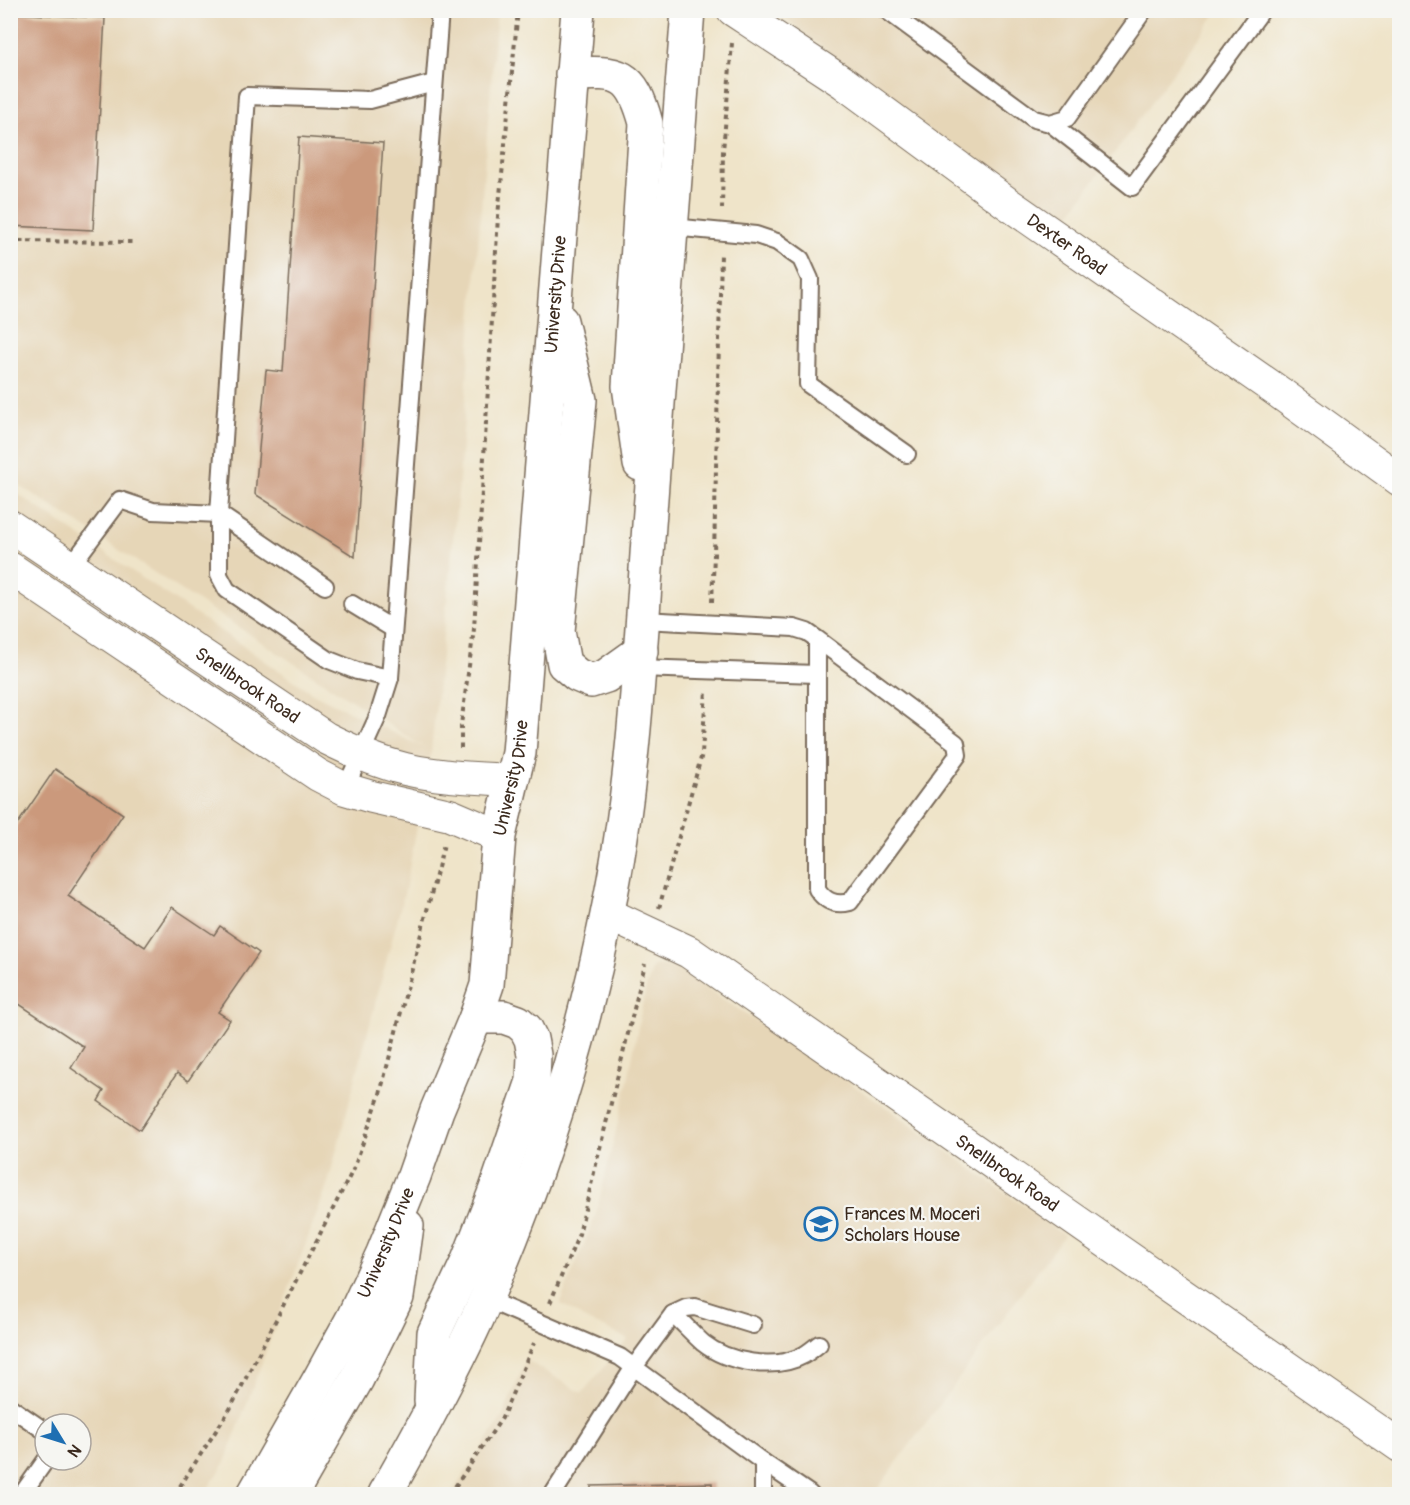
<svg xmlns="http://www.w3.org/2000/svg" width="1410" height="1505" viewBox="0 0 1410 1505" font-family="Pangolin,sans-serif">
	<rect width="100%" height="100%" fill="#f6f6f2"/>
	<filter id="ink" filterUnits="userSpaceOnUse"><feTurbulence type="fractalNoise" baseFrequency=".0167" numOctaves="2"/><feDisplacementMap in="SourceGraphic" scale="12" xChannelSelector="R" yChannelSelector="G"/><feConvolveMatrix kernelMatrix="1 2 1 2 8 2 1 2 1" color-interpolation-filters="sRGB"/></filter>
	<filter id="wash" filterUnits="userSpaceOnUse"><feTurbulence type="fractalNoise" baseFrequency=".008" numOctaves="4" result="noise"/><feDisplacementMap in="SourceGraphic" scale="24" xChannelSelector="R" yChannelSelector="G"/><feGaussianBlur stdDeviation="1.35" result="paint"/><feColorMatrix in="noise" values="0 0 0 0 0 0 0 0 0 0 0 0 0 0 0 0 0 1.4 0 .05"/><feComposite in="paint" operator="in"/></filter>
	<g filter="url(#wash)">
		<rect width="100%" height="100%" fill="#efe4c9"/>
		<g fill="#e6d6b7" fill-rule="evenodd">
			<path d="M11,11h486l-39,481 -27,260 -26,138 -77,293 -104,282 -20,29h-193l-1,-1005 304,205 111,54 -414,-268zM45,1424h36v36h-36z"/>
			<path d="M775,11h443l-160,219z"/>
			<path d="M662,965l19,6 205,136 178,128 -188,256 4,3h-429l51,-76 24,-58 56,33 46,-54 -41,-19 -27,-17 36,-89 31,-129 17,-89 9,-30z"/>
		</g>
		<g id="blocks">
			<g fill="#cb997c">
				<path d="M10,13l95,5 -12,212 -83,-4z"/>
				<path d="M299,137l84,6 -28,414 -100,-63 11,-124 17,2z"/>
				<path d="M55,769l68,45 -55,82 77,51 27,-40 42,28 6,-9 39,27 -41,59 12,8 -42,61 -11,-8 -37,57 -42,-29 6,-10 -33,-23 13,-21 -74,-49v-163z"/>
				<path d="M712,1483v11h-121v-8z"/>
			</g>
		</g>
	</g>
	<g filter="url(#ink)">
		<use href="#blocks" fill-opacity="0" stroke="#7a6b5a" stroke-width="1.5"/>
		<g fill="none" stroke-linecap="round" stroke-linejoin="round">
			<g stroke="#7a6b5a" stroke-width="20">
				<g id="lane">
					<path d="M886,10l148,109 16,4 17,-5 77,-108"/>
					<path d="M1050,123l82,64 130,-177"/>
					<path d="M672,227l84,8 21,7 24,17 9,20 -2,105 99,70"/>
					<path d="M70,567l50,-67 33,11 66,3 106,72"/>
					<path d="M352,604l41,25"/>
					<path d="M643,620l151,8 13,4 10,7 139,104 2,12 -108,147c-15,4 -25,-1 -33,-13v-250"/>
					<path d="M639,668l178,6"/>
					<path d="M390,678l-33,-7 -28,-11 -102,-70 -8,-15v-61l28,-418 123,4 64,-17"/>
					<path d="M345,789l33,-73 12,-38 50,-668"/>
					<path d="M481,1297l139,60 143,105 47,32"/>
					<path d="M673,1314c10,9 20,20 30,29 25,20 72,28 101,12 5,-3 10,-7 15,-11"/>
					<path d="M10,1407l35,24"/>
					<path d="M22,1494l24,-34"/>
					<path d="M553,1494l81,-127 39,-53 13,-6 9,-1 58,18"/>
					<path d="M763,1494v-32"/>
				</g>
			</g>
			<g stroke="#7a6b5a" stroke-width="34">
				<g id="street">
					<path id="s1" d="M733,10l111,73 163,120 266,185 127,92"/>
					<path id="s2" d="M10,526l316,212c26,13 51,24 79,31 34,8 72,9 107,11"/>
					<path d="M10,568l308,207 27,14 27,8 78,18 49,21"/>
					<path id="s3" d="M608,914l81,38 711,494"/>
				</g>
			</g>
			<g stroke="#7a6b5a" stroke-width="36">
				<g id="secondary">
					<path d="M572,74c48,-2 60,-2 74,49l-17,263 11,78"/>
					<path d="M561,321l19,79 -22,231 6,33 13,11 14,6 15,-5 35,-25"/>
					<path d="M431,1401l3,-68 33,-70 29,-74 37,-108 1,-26 -3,-16 -5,-10 -8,-7 -14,-5h-28"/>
					<path id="s4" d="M254,1494l65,-114 34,-62 30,-65 31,-77 23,-66 39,-93 11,-32 12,-149 20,-83 59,-743"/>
					<path d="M291,1494l66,-115 40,-82 10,-71"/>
					<path d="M385,1494c33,-58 65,-116 93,-177 58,-129 101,-264 129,-402 27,-128 33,-260 42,-390 12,-172 26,-343 39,-515"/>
				</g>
			</g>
			<g stroke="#7a6b5a" stroke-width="4" stroke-dasharray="4.5 4.5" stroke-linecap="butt">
				<path d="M722,209l1,-58 9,-108"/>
				<path d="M10,241l126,1"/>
				<path d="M712,602l2,-47 7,-302"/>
				<path d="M461,748v-23l13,-96 24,-413 20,-206"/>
				<path d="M659,908l43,-154 4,-64"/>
				<path d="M550,1303l29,-69 66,-270"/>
				<path d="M175,1494l55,-85 124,-241 26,-74 64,-250"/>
				<path d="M450,1494l52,-76 32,-75"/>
			</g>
			<use href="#lane" stroke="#fff" stroke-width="16"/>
			<use href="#street" stroke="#fff" stroke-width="32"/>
			<use href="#secondary" stroke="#fff" stroke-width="33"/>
		</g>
	</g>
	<defs>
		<g id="university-ring" transform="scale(1.725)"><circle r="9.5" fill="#f6f6f2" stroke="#1f6fb2" stroke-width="1.5"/><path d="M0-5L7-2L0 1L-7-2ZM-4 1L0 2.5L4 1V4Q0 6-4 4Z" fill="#1f6fb2"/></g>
	</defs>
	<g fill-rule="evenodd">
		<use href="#university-ring" x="821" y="1224"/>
	</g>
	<g text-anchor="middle" stroke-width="4.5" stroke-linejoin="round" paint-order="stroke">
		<g font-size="18" fill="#3b2a1e" stroke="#f6f6f2">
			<text dy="6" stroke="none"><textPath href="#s1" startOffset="408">Dexter Road</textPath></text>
			<text dy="6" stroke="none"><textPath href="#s4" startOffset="1256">University Drive</textPath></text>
			<text dy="6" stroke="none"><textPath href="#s2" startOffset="286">Snellbrook Road</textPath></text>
			<text dy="6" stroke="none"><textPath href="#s4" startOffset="770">University Drive</textPath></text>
			<text dy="6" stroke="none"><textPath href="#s3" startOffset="477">Snellbrook Road</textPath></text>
			<text dy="6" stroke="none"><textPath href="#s4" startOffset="284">University Drive</textPath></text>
		</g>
		<g font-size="18" fill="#3b2a1e" stroke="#f6f6f2" text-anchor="start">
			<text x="844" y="1220">Frances M. Moceri<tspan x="844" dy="21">Scholars House</tspan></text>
		</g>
	</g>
	<rect width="1410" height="1505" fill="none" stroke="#f6f6f2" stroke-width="36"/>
	<g transform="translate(63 1442) rotate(128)"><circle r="28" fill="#f6f6f2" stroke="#aba49d" stroke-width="1.5"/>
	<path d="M0-4.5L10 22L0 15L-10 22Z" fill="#1f6fb2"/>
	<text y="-9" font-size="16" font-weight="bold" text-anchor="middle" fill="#3b2a1e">N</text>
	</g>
</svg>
